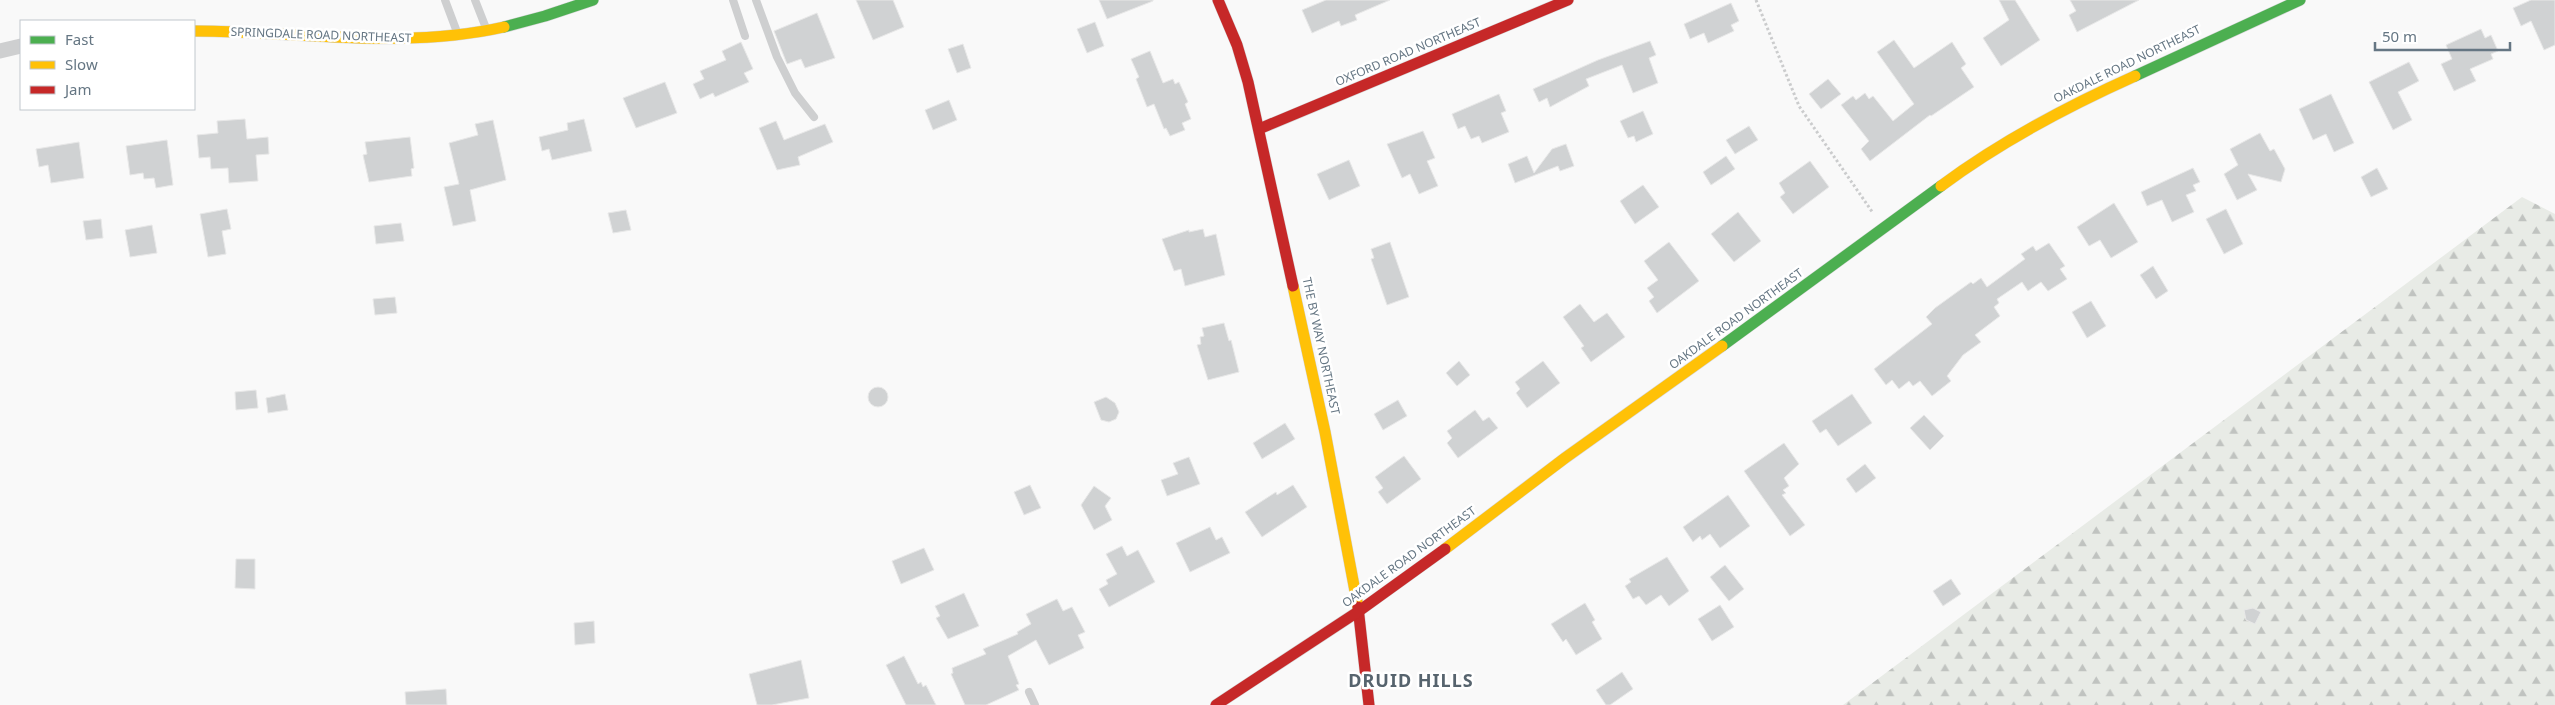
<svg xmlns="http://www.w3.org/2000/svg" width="2555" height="705" viewBox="0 0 2555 705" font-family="'Noto Sans',sans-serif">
	<defs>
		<pattern id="forest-firs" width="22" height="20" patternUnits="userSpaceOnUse" patternTransform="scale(1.25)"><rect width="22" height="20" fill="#e8ebe6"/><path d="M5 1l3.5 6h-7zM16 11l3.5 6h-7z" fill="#c0c3c0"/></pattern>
	</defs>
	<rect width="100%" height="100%" fill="#f9f9f9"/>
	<path fill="url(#forest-firs)" d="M2522,197l33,17v491h-712z"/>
	<g fill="#d0d2d3" stroke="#e8e8e8">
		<path d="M856,0h37l11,27 -31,13z"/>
		<path d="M1099,0h54v1l-46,18z"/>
		<path d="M1326,0h64l-35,15 2,5 -16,6 -2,-5 -27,12 -10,-23z"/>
		<path d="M1999,0h16l25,40 -39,26 -18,-28 26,-18z"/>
		<path d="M2070,0h69l-62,32 -8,-17 7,-4z"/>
		<path d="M2531,0h24v45l-11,5 -13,-29 -10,5 -8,-18z"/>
		<path d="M1731,3l8,18 -8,4 3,6 -26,12 -4,-10 -14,6 -6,-15z"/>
		<path d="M817,13l18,45 -30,10 -4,-9 -14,5 -13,-33z"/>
		<path d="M1095,22l9,24 -17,7 -10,-24z"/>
		<path d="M2481,29l4,9 6,-3 7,16 -7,3 2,5 -23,10 6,12 -22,10 -13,-27 11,-5 -6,-14z"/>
		<path d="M1894,40l20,28 38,-26 14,22 -5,4 13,19 -43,29 -1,-1 -60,46 -9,-12 8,-8 -28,-36 12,-9 3,4 9,-7 4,6 4,-3 20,25 21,-17 -37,-52z"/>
		<path d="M1650,41l6,14 -7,3 9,25 -25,10 -11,-28 -36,14 3,7 -39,21 -3,-9 -8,4 -6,-13 65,-29z"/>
		<path d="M741,42l12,27 -9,4 5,9 -34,15 -2,-4 -13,6 -7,-15 11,-5 -4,-8 26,-11 -4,-9z"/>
		<path d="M963,44l8,24 -14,5 -9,-24z"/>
		<path d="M1150,51l13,32 10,-4 2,5 4,-2 9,20 -3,2 6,15 -9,4 3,7 -15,6 -4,-8 -2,1 -10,-25 -7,3 -11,-28 3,-2 -8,-18z"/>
		<path d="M2409,62l10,19 -21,11 14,28 -19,10 -24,-48z"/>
		<path d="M1828,79l13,15 -20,15 -12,-15z"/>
		<path d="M665,82l12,31 -41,15 -13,-30z"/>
		<path d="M1499,94l7,17 -5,2 8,19 -27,11 -3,-7 -8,3 -6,-13 -7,3 -6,-15z"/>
		<path d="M2331,94l23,49 -20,9 -8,-18 -13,6 -14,-31z"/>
		<path d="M949,100l8,20 -24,10 -8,-20z"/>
		<path d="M1643,111l10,23 -17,8 -2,-6 -6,2 -8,-17z"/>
		<path d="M245,119l2,20 21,-2 1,17 -13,1 2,26 -29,2 -1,-15 -17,1 -1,-12 -11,1 -2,-23 21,-2 -1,-12z"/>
		<path d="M584,119l8,32 -40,9 -3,-11 -7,2 -3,-14 29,-7 -1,-7z"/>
		<path d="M493,120l13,60 -36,10 6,31 -23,5 -9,-39 15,-3 -10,-41 29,-8 -3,-11z"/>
		<path d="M776,121l8,19 41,-16 8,18 -35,15 2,8 -23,5 -18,-42z"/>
		<path d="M1749,126l9,14 -23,14 -9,-14z"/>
		<path d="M1423,131l12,27 -8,3 11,25 -19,8 -9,-20 -8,4 -15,-34z"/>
		<path d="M2260,133l10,18 4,-2 11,20 -4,13 -33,-8 9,16 -20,10 -13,-26 14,-9 -8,-16z"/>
		<path d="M410,137l4,31 -3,1 1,7 -43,6 -6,-27 4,-1 -2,-12z"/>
		<path d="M167,140l6,45 -17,3 -2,-10 -10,1 -1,-6 -13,2 -4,-29z"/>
		<path d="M79,142l5,36 -33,5 -3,-18 -9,2 -3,-18z"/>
		<path d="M1566,144l8,22 -14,5 -2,-5 -43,17 -7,-19 19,-8 7,17 18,-24z"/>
		<path d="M1726,156l9,13 -24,16 -8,-13z"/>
		<path d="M1349,160l11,26 -31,14 -12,-26z"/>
		<path d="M1810,161l19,26 -36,27 -13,-17 5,-4 -6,-10z"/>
		<path d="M2193,168l7,14 -7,3 3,6 -10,4 8,17 -22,10 -10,-22 -15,6 -6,-14z"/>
		<path d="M2377,168l11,21 -17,8 -10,-20z"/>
		<path d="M1643,185l16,22 -24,17 -15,-23z"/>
		<path d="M2114,203l24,39 -27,16 -11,-18 -11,6 -12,-19z"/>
		<path d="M227,209l4,20 -9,2 4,23 -18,3 -8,-43z"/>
		<path d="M2226,209l17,35 -19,10 -18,-35z"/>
		<path d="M626,210l5,20 -18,3 -5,-20z"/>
		<path d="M1738,212l23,29 -27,21 -23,-28z"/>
		<path d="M101,219l2,19 -17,2 -3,-19z"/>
		<path d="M401,223l3,18 -28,3 -2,-18z"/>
		<path d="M152,225l5,28 -27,4 -5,-27z"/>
		<path d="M1203,229l2,8 11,-3 9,41 -40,11 -4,-17 -7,2 -12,-32 27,-9v2z"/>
		<path d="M1390,242l19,55 -22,8 -16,-46 3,-1 -3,-9z"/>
		<path d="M1669,242l30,39 -42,32 -8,-12 5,-4 -7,-9 11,-8 -14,-19z"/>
		<path d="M2049,243l16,23 -5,3 7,10 -19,12 -7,-9 -13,9 -6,-9 -25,17 2,4 -5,4 6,9 -25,19 6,7 -18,13 -16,21 4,5 -19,15 -12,-15 -7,5 -4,-5 -10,8 -7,-9 -6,5 -12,-16 58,-45 -6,-7 9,-9 36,-26 2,2 8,-6 6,9 38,-28 -4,-5 12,-8 3,5z"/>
		<path d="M2153,266l15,25 -12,8 -16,-24z"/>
		<path d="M395,297l2,16 -22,2 -2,-16z"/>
		<path d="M2091,301l15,25 -19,12 -15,-26z"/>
		<path d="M1580,304l14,18 13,-9 18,24 -34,25 -10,-14 3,-2 -21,-29z"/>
		<path d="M1224,323l5,18 2,-1 8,32 -31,8 -11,-35 4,-1 -1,-7 4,-1 -2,-8z"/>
		<path d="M1459,361l11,14 -13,11 -11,-13z"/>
		<path d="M1543,361l17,22 -33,25 -11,-15 4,-4 -5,-7z"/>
		<circle cx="878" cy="397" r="10"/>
		<path d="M256,390l2,18 -22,2 -1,-18z"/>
		<path d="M285,394l3,16 -20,3 -2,-15z"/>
		<path d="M1852,394l20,29 -34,23 -12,-17 -6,4 -8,-12z"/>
		<path d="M1106,397l9,6 4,9 -3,7 -7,3 -8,-2 -7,-18z"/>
		<path d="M1398,400l9,16 -24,14 -9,-16z"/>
		<path d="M1475,410l8,11 6,-4 9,11 -40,30 -11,-15 5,-5 -5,-7z"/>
		<path d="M1924,415l20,21 -14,14 -20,-22z"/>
		<path d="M1285,423l10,16 -33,20 -9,-16z"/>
		<path d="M1784,443l15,21 -15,14 5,8 -6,4 3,3 -4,2 23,30 -15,11 -46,-65z"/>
		<path d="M1404,456l17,23 -34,25 -9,-12 5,-4 -8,-11z"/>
		<path d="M1189,457l11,27 -33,12 -6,-16 17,-6 -5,-11z"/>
		<path d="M1865,464l11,14 -20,15 -10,-14z"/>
		<path d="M1030,485l11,23 -17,7 -10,-23z"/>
		<path d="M1293,485l14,22 -45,30 -17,-25 31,-20 1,3z"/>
		<path d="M1094,486l17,12 -6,8 7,14 -18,10 -13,-25z"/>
		<path d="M1728,495l22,31 -30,22 -10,-14 -8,6 -2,-4 -7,6 -10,-15z"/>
		<path d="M1210,527l6,13 6,-3 8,16 -40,19 -14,-29z"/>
		<path d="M1122,546l5,10 11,-6 17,32 -46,25 -10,-18 9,-5 -2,-4 11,-6 -11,-20z"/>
		<path d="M924,548l10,22 -33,14 -9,-23z"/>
		<path d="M1667,557l22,34 -20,15 -8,-11 -15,10 -7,-9 -6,3 -8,-13 6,-4 -2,-3z"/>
		<path d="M236,559h19v30l-20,-1z"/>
		<path d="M1725,565l19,24 -15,12 -19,-24z"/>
		<path d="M1951,579l10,15 -18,12 -10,-15z"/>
		<path d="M964,593l15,33 -31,13 -12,-21 4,-2 -5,-10z"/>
		<path d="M1057,599l6,12 9,-4 13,25 -7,3 6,13 -35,17 -13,-25 -28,16 11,28 -3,1 3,5 -33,15h-21l-14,-31 2,-1 -1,-5 34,-14 -3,-5 35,-15 -1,-2 14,-8 -5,-10z"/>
		<path d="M1585,603l10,17 -3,2 10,17 -26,16 -10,-16 -3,3 -12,-18z"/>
		<path d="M1720,605l14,22 -22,14 -14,-22z"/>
		<path d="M2253,608l8,4 -6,12 -9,-4 -2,-10z"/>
		<path d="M594,621l1,22 -20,2 -1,-22z"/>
		<path d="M904,656l14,28 3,-2 2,5 3,-2 10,20h-30l-20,-40z"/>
		<path d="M801,660l8,38 -37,7h-15l-8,-31z"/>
		<path d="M1622,672l11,17 -23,16h-4l-10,-15z"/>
		<path d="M446,689l1,16h-41l-1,-13z"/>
	</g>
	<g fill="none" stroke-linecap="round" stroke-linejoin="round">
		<g stroke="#d5d6d7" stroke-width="12">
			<g id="fast">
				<path d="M504,27l41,-11 48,-16"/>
				<path d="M2135,76l165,-76"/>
				<path d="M1722,346l219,-160"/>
			</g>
		</g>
		<g stroke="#d5d6d7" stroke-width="12">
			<g id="slow">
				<path d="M194,31c104,0 208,19 310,-4"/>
				<path d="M1941,186c59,-44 127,-80 194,-110"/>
				<path d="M1293,286l32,146 33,175"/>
				<path d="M1445,549l120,-91 157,-112"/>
			</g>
		</g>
		<g stroke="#d5d6d7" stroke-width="12">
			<g id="jam">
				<path d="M1218,0l19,45 11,37 45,204"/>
				<path d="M1259,129l309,-129"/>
				<path d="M1358,607l11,98"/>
				<path d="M1216,705l143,-94 86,-62"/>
			</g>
		</g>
		<path stroke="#cbcccd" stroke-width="3" stroke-dasharray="2.5 2.5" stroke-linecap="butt" d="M1756,0l43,106 74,107"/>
		<g stroke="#cecfd0" stroke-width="8">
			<path d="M445,0l12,32"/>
			<path d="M475,0l11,28"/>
			<path d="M733,0l12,36"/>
			<path d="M756,0l21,57 18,36 19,24"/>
			<path d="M1029,692l6,13"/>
		</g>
		<path stroke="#cecfd0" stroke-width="15" d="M0,51l21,-5"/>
		<use href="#fast" stroke="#4caf50" stroke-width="11"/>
		<use href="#slow" stroke="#ffc107" stroke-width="11"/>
		<use href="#jam" stroke="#c62828" stroke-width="11"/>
	</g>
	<g text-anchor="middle" stroke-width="5" stroke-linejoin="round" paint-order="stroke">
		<g font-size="12" fill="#657683" stroke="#fff">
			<text transform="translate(321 35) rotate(2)" y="4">SPRINGDALE ROAD NORTHEAST</text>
			<text transform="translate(1408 52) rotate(-23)" y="4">OXFORD ROAD NORTHEAST</text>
			<text transform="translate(2127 64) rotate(-26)" y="4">OAKDALE ROAD NORTHEAST</text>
			<text transform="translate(1736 319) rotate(-36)" y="4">OAKDALE ROAD NORTHEAST</text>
			<text transform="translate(1321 346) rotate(78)" y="4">THE BY WAY NORTHEAST</text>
			<text transform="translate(1409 557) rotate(-36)" y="4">OAKDALE ROAD NORTHEAST</text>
		</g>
		<g font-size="18" font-weight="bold" letter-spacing="1" fill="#57646e" stroke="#fff">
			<text x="1411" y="687">DRUID HILLS</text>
		</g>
	</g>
	<rect x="20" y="20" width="175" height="90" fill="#ffffff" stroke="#c1c8cd"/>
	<rect x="30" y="36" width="25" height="8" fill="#4caf50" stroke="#c1c8cd"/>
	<text x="65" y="45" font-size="15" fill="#657683">Fast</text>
	<rect x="30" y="61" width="25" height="8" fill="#ffc107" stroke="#c1c8cd"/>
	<text x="65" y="70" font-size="15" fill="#657683">Slow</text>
	<rect x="30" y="86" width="25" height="8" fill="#c62828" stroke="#c1c8cd"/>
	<text x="65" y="95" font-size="15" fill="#657683">Jam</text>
	<path d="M2375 42v8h135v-8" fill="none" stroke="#657683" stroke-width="2.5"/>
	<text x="2382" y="42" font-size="15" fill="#657683" stroke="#ffffff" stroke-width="4" paint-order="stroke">50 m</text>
</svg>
